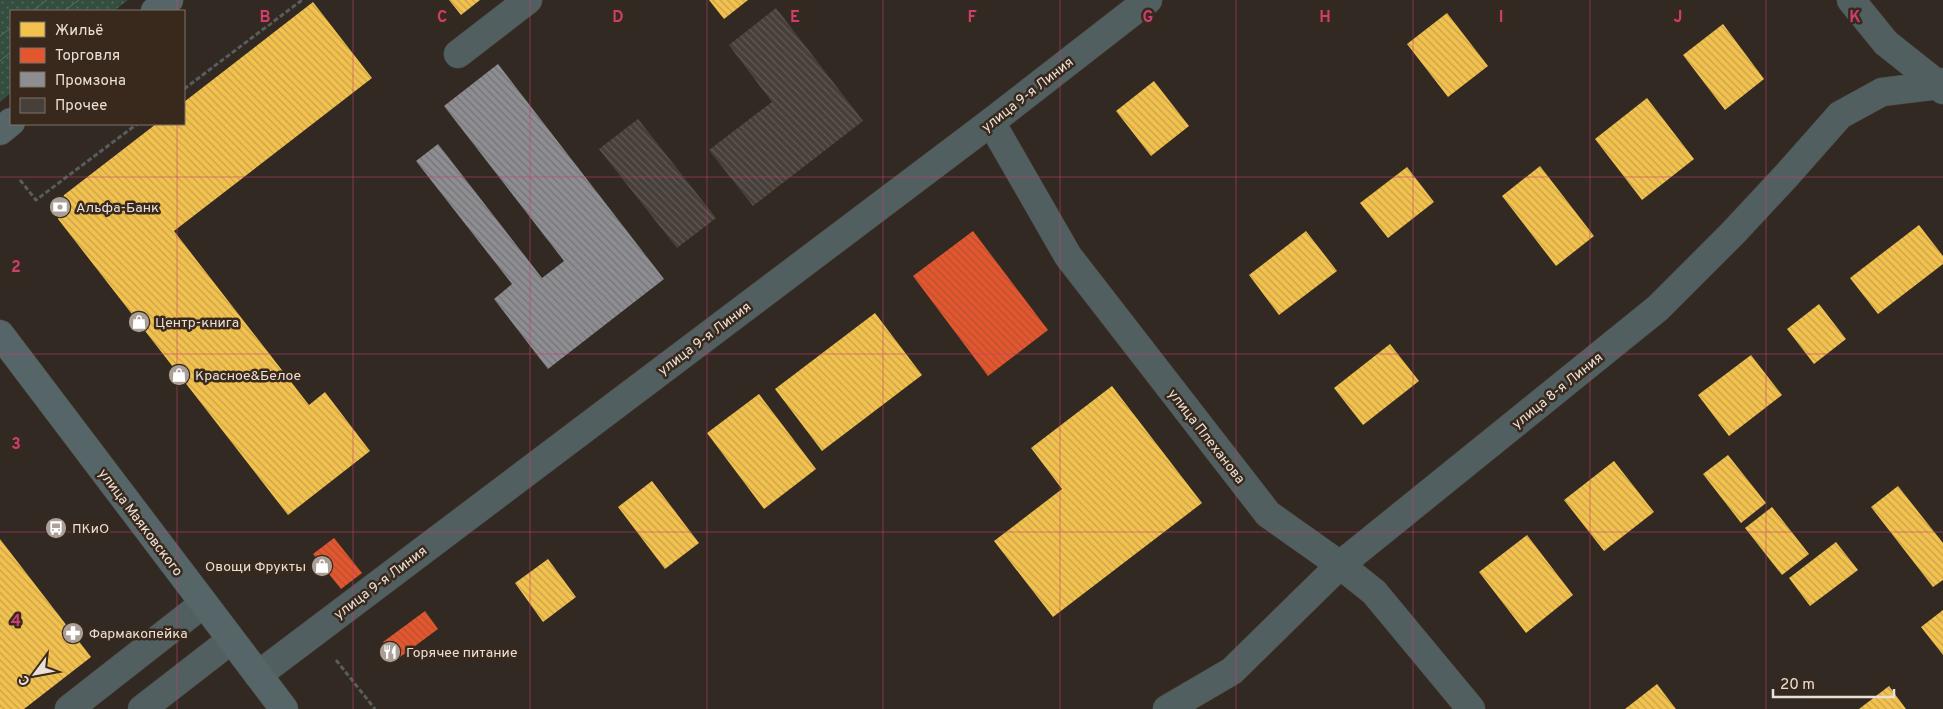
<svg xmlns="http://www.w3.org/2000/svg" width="1943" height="709" viewBox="0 0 1943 709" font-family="Overpass,sans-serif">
	<defs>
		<pattern id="grass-dots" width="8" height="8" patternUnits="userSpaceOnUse" patternTransform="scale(1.25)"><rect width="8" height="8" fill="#334d3f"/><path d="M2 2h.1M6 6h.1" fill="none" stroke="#51665a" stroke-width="1.8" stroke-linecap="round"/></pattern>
		<pattern id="homes-back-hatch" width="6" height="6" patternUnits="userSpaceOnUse" patternTransform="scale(1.25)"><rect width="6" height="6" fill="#f2c14e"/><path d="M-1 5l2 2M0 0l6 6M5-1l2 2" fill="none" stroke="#c7a24b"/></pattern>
		<pattern id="shops-back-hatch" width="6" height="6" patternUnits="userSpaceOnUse" patternTransform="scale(1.25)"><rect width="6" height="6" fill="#e4572e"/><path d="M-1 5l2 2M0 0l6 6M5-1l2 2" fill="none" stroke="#b55134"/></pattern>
		<pattern id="industry-back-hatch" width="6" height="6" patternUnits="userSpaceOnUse" patternTransform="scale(1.25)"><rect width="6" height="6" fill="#8d8d92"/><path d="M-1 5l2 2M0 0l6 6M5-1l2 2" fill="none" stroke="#747376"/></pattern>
		<pattern id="building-back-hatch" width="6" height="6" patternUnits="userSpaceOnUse" patternTransform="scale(1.25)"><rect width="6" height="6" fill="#473f39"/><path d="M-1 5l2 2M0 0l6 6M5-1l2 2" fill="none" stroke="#625a55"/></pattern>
	</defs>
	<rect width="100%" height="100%" fill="#322a22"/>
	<path fill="url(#grass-dots)" d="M0,0h128l-14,11h-103v82l-11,9z"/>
	<g fill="url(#homes-back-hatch)">
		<path d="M449,0h31l-19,15z"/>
		<path d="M709,0h39l-24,19z"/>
		<path d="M313,2l59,76 -198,153 135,174 16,-13 45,59 -82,64 -230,-296 6,-24 92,-71h28v-22z"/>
		<path d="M1447,13l41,53 -40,31 -41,-53z"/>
		<path d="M1723,24l41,55 -39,31 -42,-55z"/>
		<path d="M1154,81l35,45 -38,30 -35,-45z"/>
		<path d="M1647,98l47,61 -52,41 -47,-61z"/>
		<path d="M1540,166l54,70 -38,30 -54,-70z"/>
		<path d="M1407,167l27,35 -46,36 -28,-35z"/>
		<path d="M1919,225l24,31v8l-65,50 -28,-36z"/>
		<path d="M1306,231l31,40 -58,44 -30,-40z"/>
		<path d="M1819,304l27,35 -32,25 -27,-35z"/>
		<path d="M875,313l47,62 -100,76 -47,-62z"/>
		<path d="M1390,344l29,37 -56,44 -29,-37z"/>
		<path d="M1751,355l31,40 -53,41 -31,-41z"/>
		<path d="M1112,386l90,117 -149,114 -59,-76 68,-52 -31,-41z"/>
		<path d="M759,394l57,75 -52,40 -57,-76z"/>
		<path d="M1728,455l38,48 -25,20 -38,-49z"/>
		<path d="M1614,461l40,51 -50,39 -40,-51z"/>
		<path d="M652,481l47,62 -34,26 -47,-62z"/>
		<path d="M1898,486l45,57v37l-10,7 -62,-80z"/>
		<path d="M1772,507l37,47 -27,21 -37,-47z"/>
		<path d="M1527,535l46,60 -47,38 -47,-61z"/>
		<path d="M0,539l91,118 -67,52h-24z"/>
		<path d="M1836,542l22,28 -48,36 -21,-28z"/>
		<path d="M548,559l28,38 -33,25 -28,-39z"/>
		<path d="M1943,610v45l-22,-28z"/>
		<path d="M1657,684l19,25h-51z"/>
		<path d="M1889,686l17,23h-47z"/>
	</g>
	<g fill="url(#shops-back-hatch)">
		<path d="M973,231l75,99 -60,46 -75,-100z"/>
		<path d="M334,538l28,35 -21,16 -28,-35z"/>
		<path d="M425,611l13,18 -42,31 -13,-18z"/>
	</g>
	<path fill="url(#industry-back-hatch)" d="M498,64l166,215 -116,90 -54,-70 18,-15 -96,-123 22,-17 104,134 22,-17 -120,-155z"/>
	<g fill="url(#building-back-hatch)">
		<path d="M776,8l87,113 -110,85 -44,-56 63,-48 -43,-57z"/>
		<path d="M638,119l78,99 -39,30 -78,-99z"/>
	</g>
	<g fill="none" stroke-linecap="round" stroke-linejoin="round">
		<g stroke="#4e4741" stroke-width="29">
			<g id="minor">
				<path d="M1851,0l35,43 53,42 4,5"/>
				<path d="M458,54l70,-54"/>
				<path d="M991,122l77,134 200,258 72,51 34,27 97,117"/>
				<path d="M258,675l733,-553 157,-122"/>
				<path d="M69,709l134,-105"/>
				<path d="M142,709l89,-69"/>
				<path d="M1167,709l65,-38 108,-106 318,-257 74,-74 55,-59 53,-60 42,-23 57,-7 4,-3"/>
			</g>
		</g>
		<g stroke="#4e4741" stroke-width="29">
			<g id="major">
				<path d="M155,11l14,-11"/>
				<path d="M0,131l11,-9"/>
				<path d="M0,334l284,375"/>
			</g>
		</g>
		<g stroke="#575d5c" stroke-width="3" stroke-dasharray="5 2.5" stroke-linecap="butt">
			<path d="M184,89l118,-89"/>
			<path d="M20,180l16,20 101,-76"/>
			<path d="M336,660l39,49"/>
		</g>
		<use href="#minor" stroke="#515f60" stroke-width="28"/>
		<use href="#major" stroke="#566668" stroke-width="28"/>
		<g stroke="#626969" stroke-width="1">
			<path d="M32,11l15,-11"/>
			<path d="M64,11l15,-11"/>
			<path d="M0,36l11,-8"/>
			<path d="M0,61l11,-9"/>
		</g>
	</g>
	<path fill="none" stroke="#ca4074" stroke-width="1" stroke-opacity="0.55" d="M177,0v11M353,0v709M530,0v709M707,0v709M883,0v709M1060,0v709M1236,0v709M1413,0v709M1590,0v709M1766,0v709M177,124v585M0,177h1943M0,354h1943M0,532h1943"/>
	<defs>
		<g id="bank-disc" transform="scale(1.125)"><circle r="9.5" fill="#aaa098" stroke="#38291c"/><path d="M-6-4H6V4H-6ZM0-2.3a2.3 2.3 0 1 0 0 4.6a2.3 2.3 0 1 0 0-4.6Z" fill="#fff"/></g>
		<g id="shop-disc" transform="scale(1.125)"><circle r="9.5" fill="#aaa098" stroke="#38291c"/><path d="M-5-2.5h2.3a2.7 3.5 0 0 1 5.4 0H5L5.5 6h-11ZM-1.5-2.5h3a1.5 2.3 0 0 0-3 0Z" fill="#fff"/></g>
		<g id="bus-disc" transform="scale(1.125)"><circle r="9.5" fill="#aaa098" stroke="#38291c"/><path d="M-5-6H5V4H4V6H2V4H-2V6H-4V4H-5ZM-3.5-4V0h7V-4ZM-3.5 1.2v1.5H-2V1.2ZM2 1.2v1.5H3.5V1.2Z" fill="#fff"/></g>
		<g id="pharmacy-disc" transform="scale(1.125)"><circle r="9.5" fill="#aaa098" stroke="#38291c"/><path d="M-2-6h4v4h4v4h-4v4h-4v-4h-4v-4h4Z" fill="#fff"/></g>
		<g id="restaurant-disc" transform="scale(1.125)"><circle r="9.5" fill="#aaa098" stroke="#38291c"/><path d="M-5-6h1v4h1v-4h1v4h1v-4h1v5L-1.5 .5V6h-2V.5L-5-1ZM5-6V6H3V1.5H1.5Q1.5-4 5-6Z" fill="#fff"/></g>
	</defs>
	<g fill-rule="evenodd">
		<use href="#bank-disc" x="60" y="207"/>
		<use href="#shop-disc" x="139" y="322"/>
		<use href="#shop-disc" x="179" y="375"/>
		<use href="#bus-disc" x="56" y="528"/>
		<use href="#shop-disc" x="322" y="566"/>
		<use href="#pharmacy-disc" x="73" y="633"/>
		<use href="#restaurant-disc" x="390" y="652"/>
	</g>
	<g text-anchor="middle" stroke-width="5" stroke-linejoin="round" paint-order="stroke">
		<g font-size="14" fill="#eae0d8" stroke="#38291c">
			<text transform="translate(1027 94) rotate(-38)" y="5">улица 9-я Линия</text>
			<text transform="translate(704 338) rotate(-37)" y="5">улица 9-я Линия</text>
			<text transform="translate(1557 390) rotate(-39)" y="5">улица 8-я Линия</text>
			<text transform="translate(1207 436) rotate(52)" y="5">улица Плеханова</text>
			<text transform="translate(141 522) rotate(53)" y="5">улица Маяковского</text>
			<text transform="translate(380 582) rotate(-37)" y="5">улица 9-я Линия</text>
		</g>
		<g font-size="14" fill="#eae0d8" stroke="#38291c" text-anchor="start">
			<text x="76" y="212">Альфа-Банк</text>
			<text x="155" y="327">Центр-книга</text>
			<text x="195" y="380">Красное&amp;Белое</text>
			<text x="72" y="533">ПКиО</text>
			<text x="306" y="571" text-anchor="end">Овощи Фрукты</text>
			<text x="89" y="638">Фармакопейка</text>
			<text x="406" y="657">Горячее питание</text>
		</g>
	</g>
	<g font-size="16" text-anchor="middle" font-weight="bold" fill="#ca4074" stroke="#38291c" stroke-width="5" stroke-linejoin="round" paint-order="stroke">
		<text x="265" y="22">B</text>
		<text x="442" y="22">C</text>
		<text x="618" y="22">D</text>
		<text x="795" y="22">E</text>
		<text x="972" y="22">F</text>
		<text x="1148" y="22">G</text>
		<text x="1325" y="22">H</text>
		<text x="1501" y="22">I</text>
		<text x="1678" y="22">J</text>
		<text x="1855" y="22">K</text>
		<text x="16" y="272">2</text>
		<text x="16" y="449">3</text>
		<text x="16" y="626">4</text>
	</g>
	<rect x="10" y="10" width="175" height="115" fill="#38291c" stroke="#7f7267"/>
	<rect x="20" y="22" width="25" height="15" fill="#f2c14e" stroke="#7f7267"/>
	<text x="55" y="35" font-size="15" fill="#eae0d8">Жильё</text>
	<rect x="20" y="48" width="25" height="15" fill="#e4572e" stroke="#7f7267"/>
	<text x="55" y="60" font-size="15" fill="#eae0d8">Торговля</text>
	<rect x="20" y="72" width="25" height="15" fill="#8d8d92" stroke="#7f7267"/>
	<text x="55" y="85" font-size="15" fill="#eae0d8">Промзона</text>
	<rect x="20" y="98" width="25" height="15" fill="#473f39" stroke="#7f7267"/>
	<text x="55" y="110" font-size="15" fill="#eae0d8">Прочее</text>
	<g transform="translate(35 674) rotate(238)" stroke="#38291c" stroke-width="4" paint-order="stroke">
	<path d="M0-4L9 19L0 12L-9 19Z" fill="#eae0d8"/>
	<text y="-8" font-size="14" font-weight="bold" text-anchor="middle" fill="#eae0d8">С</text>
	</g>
	<path d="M1773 689v8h121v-8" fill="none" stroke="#eae0d8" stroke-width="2.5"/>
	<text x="1780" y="689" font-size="15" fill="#eae0d8" stroke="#38291c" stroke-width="4" paint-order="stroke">20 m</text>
</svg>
